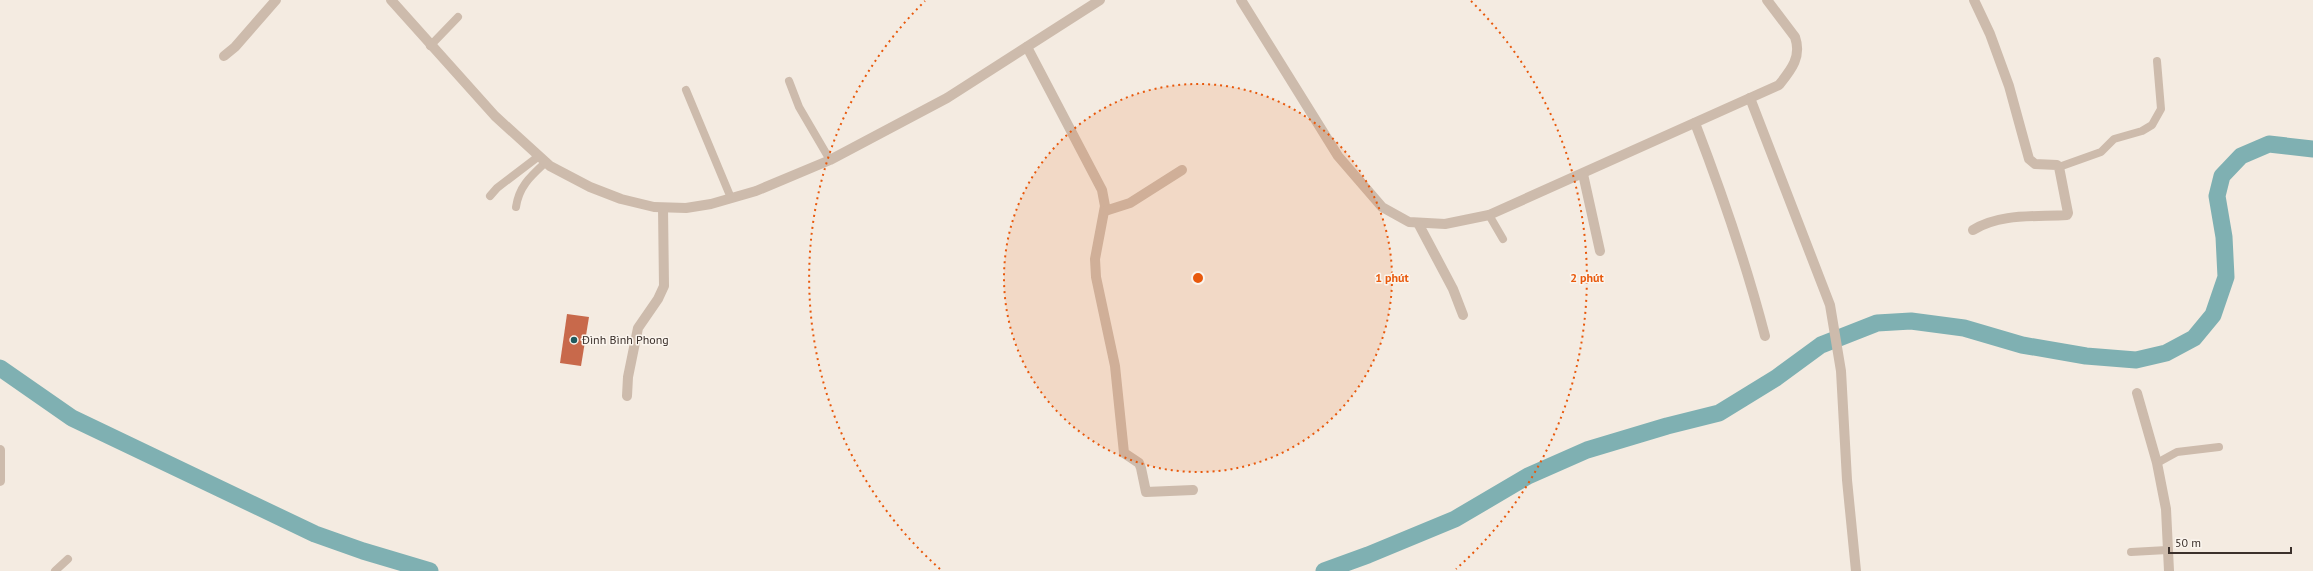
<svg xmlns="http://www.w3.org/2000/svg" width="2313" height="571" viewBox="0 0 2313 571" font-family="'PT Sans',sans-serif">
	<rect width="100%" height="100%" fill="#f4ebe1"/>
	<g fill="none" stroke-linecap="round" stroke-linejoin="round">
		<g stroke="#7fb0b2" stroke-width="17">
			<path d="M0,368l72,50 243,116 48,17 67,20"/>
			<path d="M1324,571l44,-16 87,-36 73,-43 59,-26 80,-24 52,-13 57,-35 45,-33 56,-22 34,-2 53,7 58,17 64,11 50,4 30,-7 28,-15 19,-23 13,-38 -2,-40 -7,-41 5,-20 19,-20 28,-12 44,5"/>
		</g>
	</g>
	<path fill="#c8694b" d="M567,314l22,3 -8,49 -21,-3z"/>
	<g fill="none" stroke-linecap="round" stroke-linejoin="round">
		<g stroke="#cdbbac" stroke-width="8">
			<path d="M430,46l28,-29"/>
			<path d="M789,81l10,26 31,53"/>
			<path d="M686,90l45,108"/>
			<path d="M2059,167l42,-15 13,-13 28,-8 10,-6 9,-16 -4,-48"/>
			<path d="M490,196l7,-8 42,-32"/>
			<path d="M516,207c3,-21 15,-31 30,-45"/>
			<path d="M1489,215l14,24"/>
			<path d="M2157,463l20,-11 42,-5"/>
			<path d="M2131,552l36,-2"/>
			<path d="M55,571l13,-12"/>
		</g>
		<g stroke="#cdbbac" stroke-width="10">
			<path d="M391,0l104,116 55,50 40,21 31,12 33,8 32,1 25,-4 45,-13 74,-31 117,-62 153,-98"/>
			<path d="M1241,0l97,156 44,51 27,15 36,2 44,-9 290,-130c12,-15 23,-28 16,-48l-28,-37"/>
			<path d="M1027,47l75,143 3,16 -10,53 1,18 19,89 9,87 15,10 2,5 5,24 47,-2"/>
			<path d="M224,56l11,-9 41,-47"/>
			<path d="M1750,98l80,207 11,66 6,109 9,91"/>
			<path d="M1695,123c27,70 51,140 70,213"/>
			<path d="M1583,174l17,77"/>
			<path d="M1105,211l25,-8 52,-33"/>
			<path d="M1418,223l35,66 10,26"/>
			<path d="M1973,230c27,-17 63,-13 94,-15l1,-2 -9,-46 -2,-2 -22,-1 -6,-5 -20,-73 -19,-52 -16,-34"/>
			<path d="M2137,393l20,70 9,46 3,62"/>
			<path d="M627,396l1,-19 10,-49 20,-29 6,-13 -1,-78"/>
			<path d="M0,450v31"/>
		</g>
	</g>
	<circle cx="1198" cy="278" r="194" fill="#e8590c" fill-opacity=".12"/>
	<g fill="none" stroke="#e8590c" stroke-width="2" stroke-dasharray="2 4">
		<circle cx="1198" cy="278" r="194"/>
		<path d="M940 569A389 389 0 0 1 925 1M1471 1A389 389 0 0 1 1456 569"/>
	</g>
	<circle fill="#1f5a5e" stroke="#fbf5ee" stroke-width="1.5" cx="574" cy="340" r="4"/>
	<g text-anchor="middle" stroke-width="3" stroke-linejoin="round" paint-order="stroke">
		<g font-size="12" fill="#3b302b" stroke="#fbf5ee" text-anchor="start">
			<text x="582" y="344">Đình Bình Phong</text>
		</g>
	</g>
	<circle cx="1198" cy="278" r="6" fill="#e8590c" stroke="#fbf5ee" stroke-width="2"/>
	<g font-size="12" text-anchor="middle" font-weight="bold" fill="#e8590c" stroke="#fbf5ee" stroke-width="3" stroke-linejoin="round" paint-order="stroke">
		<text x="1392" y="282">1 phút</text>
		<text x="1587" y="282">2 phút</text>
	</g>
	<path d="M2169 547v6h122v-6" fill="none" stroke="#3b302b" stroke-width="2"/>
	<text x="2175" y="547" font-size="12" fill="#3b302b" stroke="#fbf5ee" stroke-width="3" paint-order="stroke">50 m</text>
</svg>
